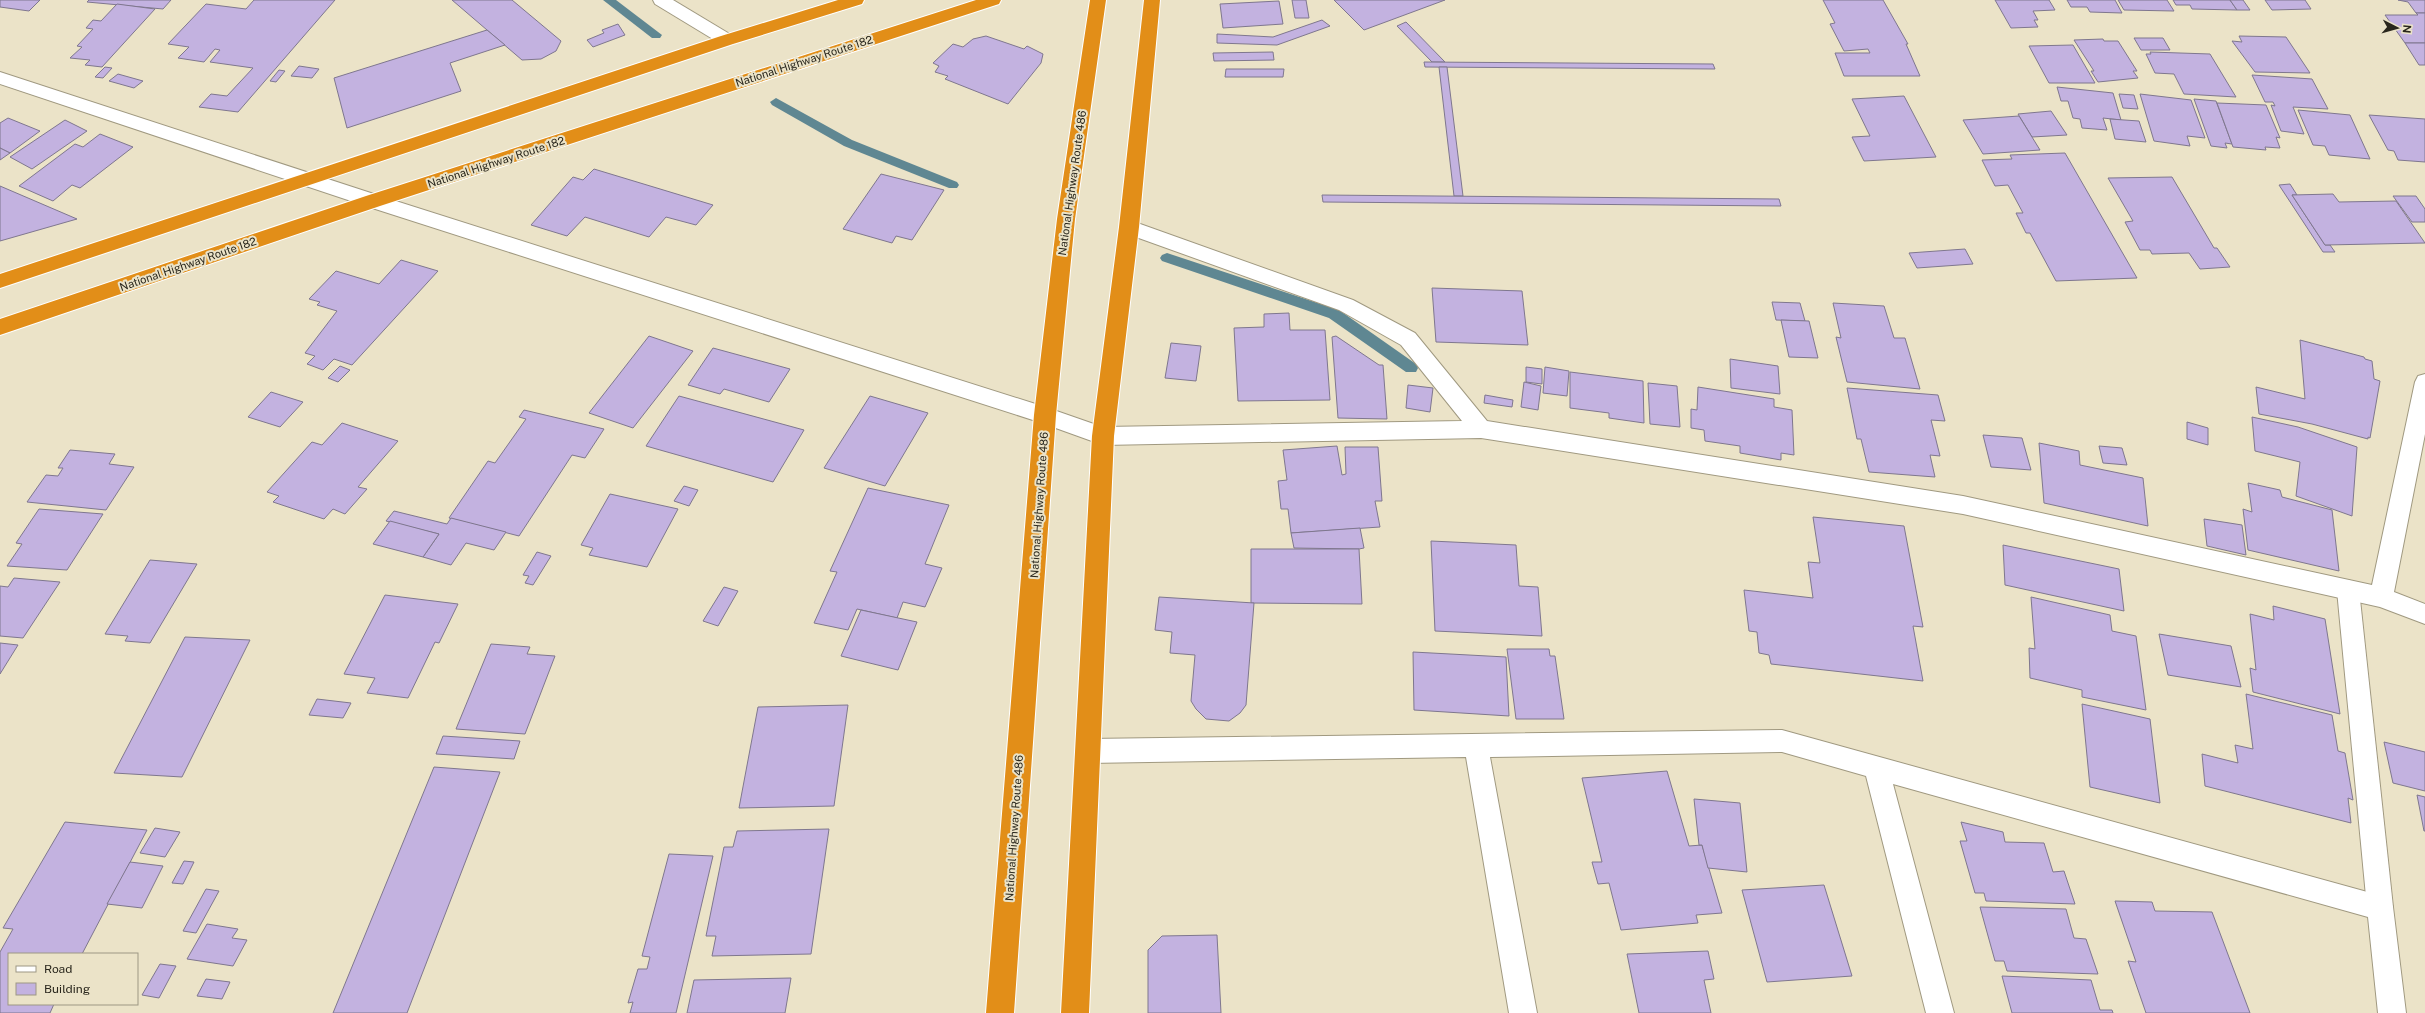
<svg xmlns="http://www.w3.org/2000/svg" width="2425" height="1013" viewBox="0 0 2425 1013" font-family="'Public Sans',sans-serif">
	<rect width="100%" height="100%" fill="#ebe3c8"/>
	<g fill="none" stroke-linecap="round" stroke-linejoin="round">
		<g fill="#5f8792" fill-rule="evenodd">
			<path d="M603,0h13l46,35 -2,3h-8z"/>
			<path d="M776,98l76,42 105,42 2,3 -2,3h-8l-105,-42 -72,-41 -2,-3z"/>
			<path d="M1167,253l172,57 77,54 2,4 -2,4h-10l-77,-54 -167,-57 -2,-3 2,-3z"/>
		</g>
	</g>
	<g fill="#c3b2e0" stroke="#7f778e">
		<path d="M0,0h40l-11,11 -29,-4z"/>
		<path d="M89,0h82l-8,9 -76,-7z"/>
		<path d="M254,0h81l-97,112 -39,-5 12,-13 16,2 26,-28 -43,-6 10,-12 -5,-1 -11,13 -26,-4 11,-11 -21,-3 38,-40 40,5z"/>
		<path d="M452,0h60l49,41 -5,10 -15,8 -19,1z"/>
		<path d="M1292,0h14l3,18h-14z"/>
		<path d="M1334,0h111l-81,30z"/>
		<path d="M1823,0h60l25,44h-2l14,32h-76l-9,-23h35l-2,-4 -24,2 -14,-27 5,-1z"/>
		<path d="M1995,0h54l6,10 -22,1 5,9h-4l4,7 -27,1z"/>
		<path d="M2067,0h48l7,13 -32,-1 -3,-5h-16z"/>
		<path d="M2118,0h49l7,11 -50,-1z"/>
		<path d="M2173,0h57l7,10 -45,-1 -2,-4h-14z"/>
		<path d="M2230,0h13l7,10h-13z"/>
		<path d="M2265,0h40l6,9 -39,1z"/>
		<path d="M2398,0h27v13h-9l-8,-11z"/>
		<path d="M1279,1l4,23 -60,4 -3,-24z"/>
		<path d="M117,4l38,5 -53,58 -17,-2 5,-5 -20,-2 12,-11 -5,-1 16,-17 -7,-1 7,-8 8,1z"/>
		<path d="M2416,13h9v30h-20l-20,-28h33z"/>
		<path d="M1322,20l8,6 -53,19 -60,-2v-9l56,3z"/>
		<path d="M1406,22l39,40h-13l-35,-36z"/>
		<path d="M618,24l7,11 -32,12 -6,-7 17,-7 -2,-3z"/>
		<path d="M487,30l18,15 -55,18 11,28 -114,37 -13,-50z"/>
		<path d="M986,36l38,13 3,-3 16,8 -2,9 -33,41 -63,-25 3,-3 -13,-4 4,-6 -6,-3 20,-19 10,3 10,-8z"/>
		<path d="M2239,36l47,1 24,36 -55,-1 -23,-31 10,1z"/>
		<path d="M2134,38h29l7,12h-29z"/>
		<path d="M2103,39l1,2h14l19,30h-4l5,7 -40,4 -7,-11h3l-20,-31z"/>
		<path d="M2405,43h20v22h-6z"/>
		<path d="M2073,45l22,38h-46l-20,-37z"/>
		<path d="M1273,52l1,8 -60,1 -1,-8z"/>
		<path d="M2150,52l60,2 26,43 -52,-3 -10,-20 -19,-1 -9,-19h5z"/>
		<path d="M1424,62l289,2 2,5 -290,-2z"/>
		<path d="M299,66l20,3 -7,9 -21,-2z"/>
		<path d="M105,67l7,1 -9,10 -8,-1z"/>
		<path d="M1439,67h8l16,129h-9z"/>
		<path d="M1226,69h58l-1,8h-58z"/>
		<path d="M279,70l6,1 -9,11 -6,-1z"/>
		<path d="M118,74l25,7 -9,7 -25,-7z"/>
		<path d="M2252,75l60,4 16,30 -35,-2 11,27 -23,-3 -10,-26 4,1 -2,-4h-8z"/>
		<path d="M2057,87l56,6 8,27 -18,-2 4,12 -25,-2 -2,-9 -7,-1 -5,-17h-7z"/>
		<path d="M2119,94l15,1 4,14 -15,-1z"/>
		<path d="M2140,94l51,6 14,38 -18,-2 3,10 -36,-5z"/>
		<path d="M1904,96l32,61 -72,4 -12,-24 18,-1 -18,-37z"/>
		<path d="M2194,99l22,2 16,43 -7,-1 2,5 -16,-2z"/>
		<path d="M2217,103l49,2 14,33 -4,-1 4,11 -15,-1 1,3 -33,-3z"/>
		<path d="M2298,110l52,5 20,44 -41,-4 -4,-9 -12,-1z"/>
		<path d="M2051,111l16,24 -35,2 -14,-23z"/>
		<path d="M2369,115l56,4v43l-27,-2 -4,-9 -6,-1z"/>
		<path d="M2019,116l21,34 -57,4 -20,-34z"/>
		<path d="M8,118l32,13 -30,22 -10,-5v-25z"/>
		<path d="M2110,119l29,2 7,21 -31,-3z"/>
		<path d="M65,120l22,11 -55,38 -22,-12z"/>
		<path d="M100,134l33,13 -53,41 -8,-3 -19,16 -34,-15 56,-42 8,3z"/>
		<path d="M0,148l10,5 -10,7z"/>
		<path d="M2065,153l72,125 -81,3 -26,-48h-4l-10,-20h7l-15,-28 -13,1 -13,-26 30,-1 -2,-4z"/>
		<path d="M594,169l119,36 -17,20 -30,-8 -17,20 -64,-20 -18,19 -36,-11 42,-48 10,3z"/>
		<path d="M881,174l63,16 -32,50 -16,-4 -4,7 -49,-14z"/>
		<path d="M2172,177l42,71h3l13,19 -30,2 -11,-16 -37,1 -2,-4h-10l-15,-28 8,-1 -25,-43z"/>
		<path d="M2290,184l7,11h-5l33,50h5l5,7h-12l-44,-67z"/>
		<path d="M0,186l77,33 -77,22z"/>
		<path d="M2333,194l6,8 57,-1 29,42 -100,2 -33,-50z"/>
		<path d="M1322,195l457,4 2,7 -458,-4z"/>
		<path d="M2393,196h23l9,13v13h-13z"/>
		<path d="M1965,249l8,15 -56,4 -8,-15z"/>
		<path d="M401,260l37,11 -86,94 -18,-6 -11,11 -16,-6 8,-8 -10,-3 32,-42 -20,-6 3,-3 -11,-3 27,-28 43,13z"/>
		<path d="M1432,288l90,3 6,54 -92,-3z"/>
		<path d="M1772,302l28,1 5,18 -29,-1z"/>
		<path d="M1833,303l51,3 10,32h11l15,51 -73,-7 -11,-45 5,1z"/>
		<path d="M1289,313l1,17h35l5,70 -92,1 -4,-73 30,-1v-13z"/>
		<path d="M1781,320l28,1 9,37 -29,-1z"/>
		<path d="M649,336l44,15 -60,77 -44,-15z"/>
		<path d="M1336,336l43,29h4l4,54 -49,-1 -6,-81z"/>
		<path d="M2300,340l64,17 1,2 7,2 2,18 6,2 -10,57 -2,-1v2l-56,-15 -53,-10 -3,-27 49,12z"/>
		<path d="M1171,343l30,3 -5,35 -31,-3z"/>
		<path d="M713,348l77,21 -21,33 -45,-13 -4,5 -32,-9z"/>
		<path d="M1730,359l48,7 2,28 -49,-6z"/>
		<path d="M340,366l10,4 -12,12 -10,-4z"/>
		<path d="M1526,367l16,2v15l-16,-2z"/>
		<path d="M1545,367l24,4 -2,25 -24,-3z"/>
		<path d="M1570,372l73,9 1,42 -35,-5v-5l-39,-5z"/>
		<path d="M1524,382l17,4 -3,24 -17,-3z"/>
		<path d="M1648,383l29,3 3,41 -30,-3z"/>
		<path d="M1408,385l25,3 -3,24 -24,-4z"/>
		<path d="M1698,387l76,12v8l18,3 2,45 -13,-2v7l-41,-7v-7l-35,-5 -1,-11 -13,-2v-19l6,1z"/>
		<path d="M1847,388l91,7 7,26 -14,-1 9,36 -10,-1 5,22 -66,-5 -8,-33h-4z"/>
		<path d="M271,392l32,10 -23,25 -32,-10z"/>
		<path d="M1485,395l28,5 -1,7 -28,-4z"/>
		<path d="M679,396l125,34 -31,52 -127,-36z"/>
		<path d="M870,396l58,17 -43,73 -61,-18z"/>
		<path d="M524,410l80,19 -19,29 -13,-3 -53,81 -70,-18 39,-57 7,2 31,-44 -7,-2z"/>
		<path d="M2252,417l46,10 59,20 -5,69 -56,-20 4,-34 -45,-11z"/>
		<path d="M2187,422l21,6v17l-21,-6z"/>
		<path d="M342,423l56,18 -40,46 9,2 -22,25 -12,-5 -9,10 -51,-17 6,-6 -12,-4 45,-50 10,3z"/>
		<path d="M1983,435l39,3 9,32 -40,-3z"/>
		<path d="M2039,443l40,8 1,14 63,13 5,48 -104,-23z"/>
		<path d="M1337,446l5,29 4,-1 -1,-27h33l4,54h-7l5,26 -89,6 -3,-24h-7l-3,-28 9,-1 -4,-30z"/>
		<path d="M2099,446l23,2 5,17 -24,-2z"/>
		<path d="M70,450l45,4 -6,10 25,3 -28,43 -79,-8 19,-27 12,1 5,-8h-5z"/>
		<path d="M2248,483l32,7 2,7 50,13 7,61 -91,-21 -5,-41 9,3z"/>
		<path d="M684,486l14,4 -9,16 -15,-5z"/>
		<path d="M868,488l81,17 -24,59 17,4 -17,39 -22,-5 -6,16 -40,-9 -9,21 -34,-7 23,-51 -7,-1z"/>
		<path d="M610,494l68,15 -31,58 -58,-12 4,-7 -12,-3z"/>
		<path d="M39,509l64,5 -36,56 -60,-4 15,-22 -6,-1z"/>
		<path d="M394,511l53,13 4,-6 55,14 -12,18 -28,-7 -15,22 -28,-8 16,-23 -53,-13z"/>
		<path d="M1813,517l91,9 19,101 -10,-1 10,55 -152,-17 -2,-9 -10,-2 -2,-21 -8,-1 -5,-41 69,8 -5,-36 12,1z"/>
		<path d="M2204,519l38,6 4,30 -39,-9z"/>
		<path d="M390,521l49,13 -16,23 -50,-13z"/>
		<path d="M1360,528l4,20 -5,1 -65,-1 -3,-15z"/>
		<path d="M1431,541l85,4 3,41 19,1 4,49 -107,-5z"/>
		<path d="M2003,545l116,24 5,42 -119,-26z"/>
		<path d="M1251,549h108l3,55 -111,-1z"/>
		<path d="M537,552l14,4 -18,29 -8,-2 4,-7 -6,-1z"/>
		<path d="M150,560l47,4 -47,79 -25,-2 3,-5 -23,-2z"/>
		<path d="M14,578l46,4 -37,56 -23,-2v-50l8,1z"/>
		<path d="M724,587l14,4 -20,35 -15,-5z"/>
		<path d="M385,595l73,9 -19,39 -4,-1 -27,56 -41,-5 8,-15 -31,-4z"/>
		<path d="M1159,597l95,6 -8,102 -6,8 -11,8 -23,-2 -10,-10 -5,-8 4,-46 -25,-2 2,-21 -17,-2z"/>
		<path d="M2031,597l79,18 2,16 24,5 10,74 -64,-13v-7l-52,-12 -1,-30 6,1z"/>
		<path d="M2273,606l52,13 15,95 -87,-22 -3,-24 6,2 -6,-56 24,6z"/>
		<path d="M861,610l56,12 -19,48 -57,-14z"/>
		<path d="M2159,634l72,12 10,41 -73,-12z"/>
		<path d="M185,637l65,3 -68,137 -68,-4z"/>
		<path d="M0,643l18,2 -18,29z"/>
		<path d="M491,644l39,3 -3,7 28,2 -30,78 -69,-5z"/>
		<path d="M1507,649h42l1,7h5l9,63h-48z"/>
		<path d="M1413,652l93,5 3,59 -95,-6z"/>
		<path d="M2246,694l86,21 6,36 7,2 8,47 -5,-2 3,25 -146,-37 -3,-32 36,9 -3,-18 18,4z"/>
		<path d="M317,699l34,4 -8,15 -34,-3z"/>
		<path d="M2082,704l68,15 10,84 -70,-16z"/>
		<path d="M848,705l-14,101 -95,2 19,-101z"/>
		<path d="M443,736l77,5 -6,18 -78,-5z"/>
		<path d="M2384,742l41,10v39l-32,-8z"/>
		<path d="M434,767l66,5 -93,241h-74z"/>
		<path d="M1667,771l22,75 13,-1 20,68 -26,2 2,8 -77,7 -12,-47 -11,1 -6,-22h10l-20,-84z"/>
		<path d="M2417,795l8,2v34h-1z"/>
		<path d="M1694,799l46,4 7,69 -39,-4 -6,-23h-3z"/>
		<path d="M65,822l82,8 -65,124h-73v50h45l-4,9h-50v-61l13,-23 -10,-1z"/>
		<path d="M1961,822l42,10 2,10 39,1 9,29 11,-1 11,33 -89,-3 -2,-8h-9l-15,-52h7z"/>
		<path d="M155,828l25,4 -15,25 -25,-4z"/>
		<path d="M829,829l-18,125 -99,2 4,-20h-10l18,-89h9l4,-16z"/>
		<path d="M669,854l44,2 -37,157h-46l3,-11 -5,1 10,-34h9l3,-12 -8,-1z"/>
		<path d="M184,861l10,1 -11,22 -11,-1z"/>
		<path d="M130,862l33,4 -21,42 -35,-4z"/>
		<path d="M1824,885l28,91 -85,6 -25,-92z"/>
		<path d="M206,889l13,2 -23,42 -13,-2z"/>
		<path d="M2115,901l37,1 3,9 57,1 38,101h-104l-18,-52 8,1z"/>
		<path d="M1980,907l86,2 8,29 12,1 12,35 -91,-3 -3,-10h-9z"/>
		<path d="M207,924l31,5 -6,9 15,2 -14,26 -46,-7z"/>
		<path d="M1217,935l4,78h-73v-63l14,-14z"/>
		<path d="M1708,951l6,28 -10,1 7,33h-72l-12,-59z"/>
		<path d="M160,964l16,2 -17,32 -17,-3z"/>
		<path d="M2002,976l89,4 9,30h12l1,3h-101z"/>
		<path d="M791,978l-6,35h-98l7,-33z"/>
		<path d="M206,979l24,3 -8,17 -25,-3z"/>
	</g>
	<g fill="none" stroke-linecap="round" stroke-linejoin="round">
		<g stroke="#a09980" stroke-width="2">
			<path id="lane" d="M2348,580l8,3 3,7 34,317 -4,9 -9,4 -9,-4 -4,-9 -30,-317 3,-7z"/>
		</g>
		<g stroke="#a09980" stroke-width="2">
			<g id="street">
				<path d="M653,0h20l60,36 3,4 -3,4h-12l-66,-40z"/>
				<path d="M1129,220l224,80 62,33 72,88 476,75 409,89 43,-203 3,-6 7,-2v60l-31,158 31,12v20l-45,-17 -417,-93 -482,-76 -378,7 -8,-3 -3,-6 3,-6 8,-3 359,-6 -61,-76 -62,-35 -217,-78 -3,-5 3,-5z"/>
				<path d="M1782,730l607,168 4,9 13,106h-28l-10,-96 -475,-133 61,229h-28l-60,-237 -84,-24 -292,5 47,256h-28l-43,-256 -378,6 -9,-4 -3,-8 3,-8 9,-4z"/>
			</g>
		</g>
		<g stroke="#a09980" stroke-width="2">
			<path id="secondary" d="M0,72l380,124 665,211 66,23 3,6 -3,6 -8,3 -64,-23 -673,-216 -366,-122z"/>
		</g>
		<g stroke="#fff" stroke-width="2">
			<g id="highway">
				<path d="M838,0h26l-2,4 -129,40 -733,244v-14l721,-238z"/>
				<path d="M976,0h25l-2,4 -619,202 -380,129v-16l366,-123z"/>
				<path d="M1090,0h16l-31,219 -19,196 -42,598h-28l48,-598 23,-196z"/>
				<path d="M1144,0h16l-21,227 -25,209 -25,577h-28l31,-577 27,-209z"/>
			</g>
		</g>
		<use href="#lane" fill="#fff" fill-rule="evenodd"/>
		<use href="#street" fill="#fff" fill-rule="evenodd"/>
		<use href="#secondary" fill="#fff" fill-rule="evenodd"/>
		<use href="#highway" fill="#e28e18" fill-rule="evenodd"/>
	</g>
	<g text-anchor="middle" stroke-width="4" stroke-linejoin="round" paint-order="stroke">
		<g font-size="11" fill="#29261c" stroke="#ebe3c8">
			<text transform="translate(804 61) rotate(-18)" y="4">National Highway Route 182</text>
			<text transform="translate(496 162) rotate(-18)" y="4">National Highway Route 182</text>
			<text transform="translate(1072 183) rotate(-82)" y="4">National Highway Route 486</text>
			<text transform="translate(188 264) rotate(-19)" y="4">National Highway Route 182</text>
			<text transform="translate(1039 505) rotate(-86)" y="4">National Highway Route 486</text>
			<text transform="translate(1014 828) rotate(-86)" y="4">National Highway Route 486</text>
		</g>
	</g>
	<rect x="8" y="953" width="130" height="52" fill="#ebe3c8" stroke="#9d9783"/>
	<rect x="16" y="966" width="20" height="6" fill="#ffffff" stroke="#9d9783"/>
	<text x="44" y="973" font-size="12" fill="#29261c">Road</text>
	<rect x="16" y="983" width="20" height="12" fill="#c3b2e0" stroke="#9d9783"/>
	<text x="44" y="993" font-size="12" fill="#29261c">Building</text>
	<g transform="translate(2397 28) rotate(96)" stroke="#ebe3c8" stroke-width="3" paint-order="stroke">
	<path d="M0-3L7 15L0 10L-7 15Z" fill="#29261c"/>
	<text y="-6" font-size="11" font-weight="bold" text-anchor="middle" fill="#29261c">N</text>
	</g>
</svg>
